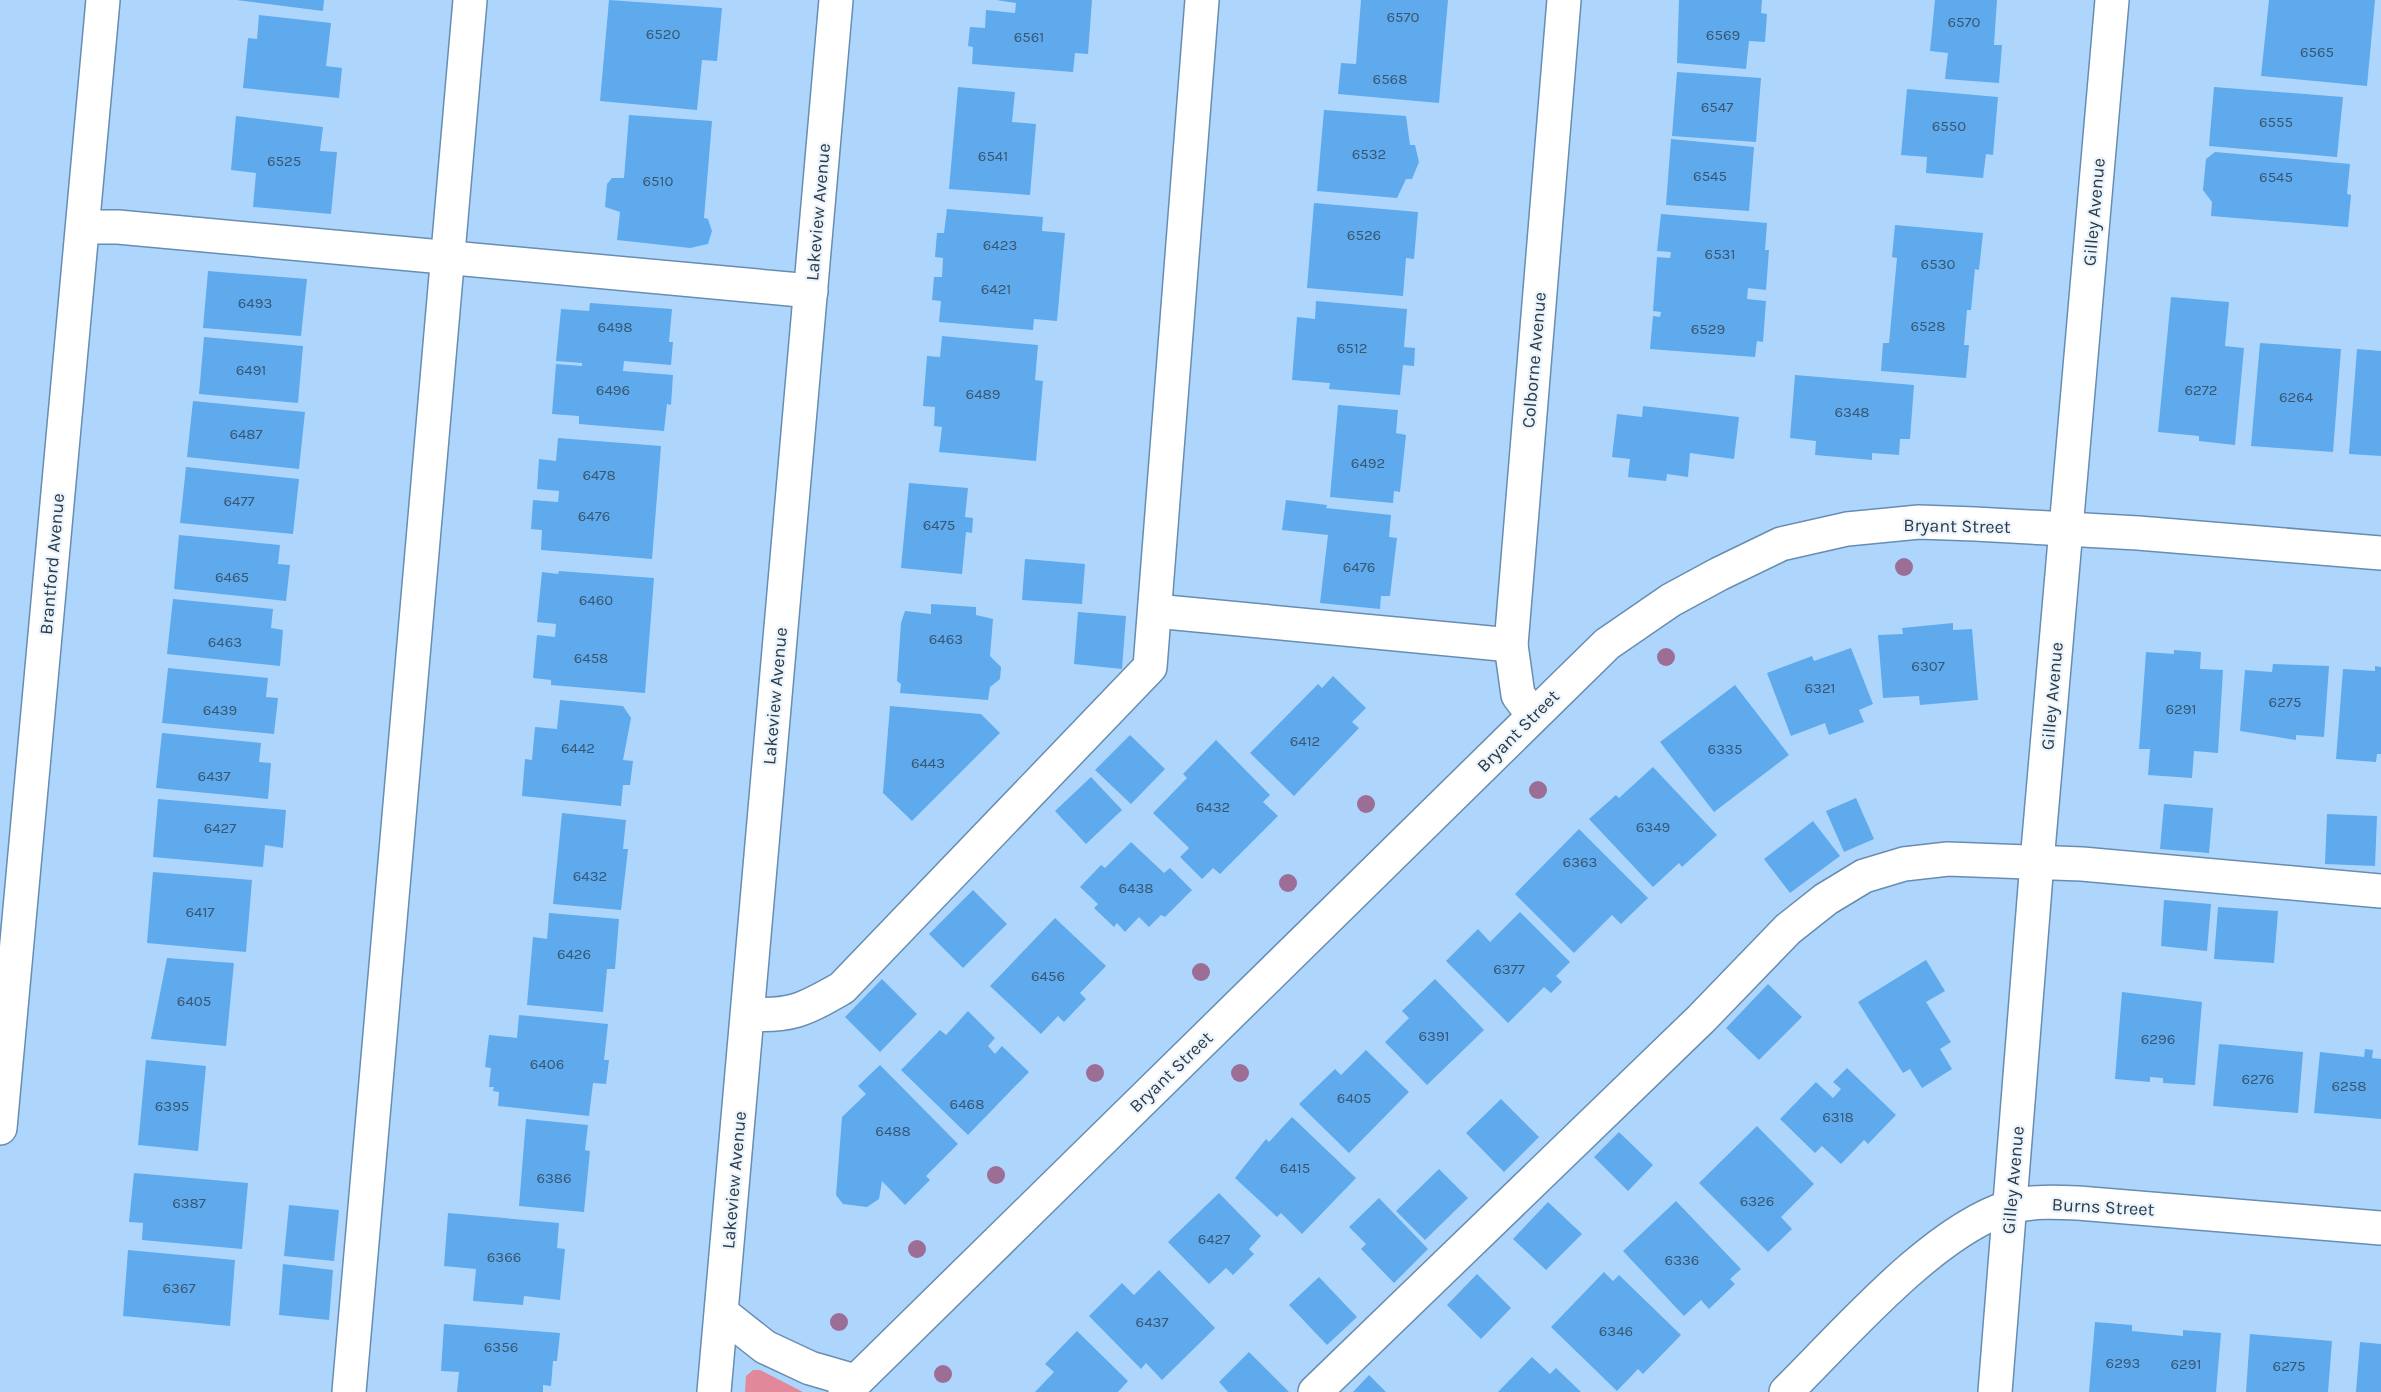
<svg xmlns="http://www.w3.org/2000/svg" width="2381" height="1392" viewBox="0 0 2381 1392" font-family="Karla,sans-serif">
	<rect width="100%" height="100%" fill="#aed6fd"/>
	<path fill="#e2889b" d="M753,1370h7l43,22h-58l1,-16z"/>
	<g fill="#5eaaed">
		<path d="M236,0h88l-1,11z"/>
		<path d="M609,0l113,8 -5,53 -15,-1 -5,50 -97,-9z"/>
		<path d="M996,0h96l-4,54 -13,-1 -2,19 -101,-8 1,-17 -5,-1 2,-19 15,1 1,-18 29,3 1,-10z"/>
		<path d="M1361,0h87l-9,103 -101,-9 3,-31 15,1z"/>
		<path d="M1679,0h83l-1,13 6,1 -2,28 -16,-1 -3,28 -69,-6z"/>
		<path d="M1935,0h62l-3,45h8l-3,38 -54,-4 3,-26 -18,-2z"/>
		<path d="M2269,0h106l-8,86 -106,-10z"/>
		<path d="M259,15l72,8 -5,43 16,2 -3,30 -96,-10 5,-50 9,1z"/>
		<path d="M1677,72l84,6 -5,64 -84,-6z"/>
		<path d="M958,87l57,5 -3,30 24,2 -6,71 -81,-6z"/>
		<path d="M2214,87l129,10 -6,60 -128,-11z"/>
		<path d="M1907,89l91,8 -5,58 -7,-1 -3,24 -57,-5 1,-16 -26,-2z"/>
		<path d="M1324,110l82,6 4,29h5l4,17 -7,17h-6l-9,19 -80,-7z"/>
		<path d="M629,115l83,6 -8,97 4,1 4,12 -4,13 -18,4 -73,-8 3,-28 -15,-5 2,-23 5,-6h12z"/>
		<path d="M236,116l87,11 -3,24 17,1 -6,62 -78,-7 3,-34 -25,-3z"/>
		<path d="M1671,139l83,8 -5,64 -83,-6z"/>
		<path d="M2215,152l135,12 -3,30 4,1 -3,32 -137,-11 1,-14 -9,-12 3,-31z"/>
		<path d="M1314,203l104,9 -4,47 -8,-1 -3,38 -96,-8z"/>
		<path d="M947,209l96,8 -1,14 23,2 -8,88 -23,-2 -1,11 -94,-8 2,-21 -9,-1 2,-23h8l1,-19 -8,-1 2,-24h7z"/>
		<path d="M1661,214l106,9 -2,27h4l-3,40 -18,-2 -1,11 19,2 -3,41 -6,-1 -2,16 -105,-8 3,-33 7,1 1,-5 -8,-1 4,-54 13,1 1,-6 -14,-1z"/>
		<path d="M1895,225l88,8 -4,37 -4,-1 -4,41h-4l-3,35h5l-3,33 -85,-7 2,-28h6l8,-85 -5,-1z"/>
		<path d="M208,271l99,8 -6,57 -98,-8z"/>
		<path d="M2171,297l58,5 -4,44 19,2 -9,97 -36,-4v-5l-41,-4z"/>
		<path d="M1316,301l91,8 -3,38 11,1 -1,18 -11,-1 -3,30 -71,-6 1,-6 -38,-3 5,-63 18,2z"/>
		<path d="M590,303l82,6 -3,33h4l-2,23 -47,-4 -1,10 50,4 -2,30 -4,-1 -3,27 -85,-7v-8l-27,-2 4,-50 26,2v-3l-26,-2 5,-52 28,2z"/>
		<path d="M942,336l96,9 -3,35 8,1 -7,80 -97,-9 3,-25 -8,-1 1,-19 -12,-1 4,-50 13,1z"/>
		<path d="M204,337l99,9 -5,57 -99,-9z"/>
		<path d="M2260,343l81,6 -8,103 -82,-6z"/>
		<path d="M2357,349l24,2v105l-32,-2z"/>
		<path d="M1795,375l119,10 -4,54h-10l-1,16 -27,-2v7l-57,-5 1,-14 -26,-3z"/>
		<path d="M193,401l112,11 -6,57 -112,-12z"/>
		<path d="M1338,405l60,5 -2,23 10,2 -6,57 -6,-1 -1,12 -63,-6z"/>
		<path d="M1643,406l96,11 -5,42 -44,-6 -2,24 -21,-3 -1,7 -38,-4 2,-18 -18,-2 5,-43 25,3z"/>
		<path d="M558,438l103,8 -9,113 -111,-9 1,-20 -11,-1 2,-29 25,2 1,-11 -22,-2 2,-30 17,2z"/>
		<path d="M186,467l113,12 -6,55 -113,-11z"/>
		<path d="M909,483l59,5 -3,29 8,1 -1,15 -6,-1 -4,42 -61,-6z"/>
		<path d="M1286,500l41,5 -1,3 65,7 -2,22 8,1 -7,58h-9l-1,13 -60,-6 8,-68 -46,-5z"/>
		<path d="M179,535l101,10 -2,19 12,1 -4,36 -112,-12z"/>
		<path d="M1025,559l60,5 -3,40 -60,-4z"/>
		<path d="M559,571l95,7 -9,115 -94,-8v-5l-18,-2 4,-43 18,2 1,-13 -19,-2 5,-50 16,2z"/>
		<path d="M173,599l100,10 -2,19 12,2 -3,36 -113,-12z"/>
		<path d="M931,604l45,3v8l17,4 -3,37 11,11 -1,12 -10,8 -2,13 -88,-7 1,-9 -4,-3 4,-58 4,-12 26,3z"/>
		<path d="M1078,612l48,4 -4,53 -48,-5z"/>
		<path d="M1953,623v7l19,-1 6,71 -58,5 -1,-9 -36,2 -5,-63 25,-1 -1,-6z"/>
		<path d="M1851,648l22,56 -14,6 5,12 -35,13 -4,-12 -34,13 -24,-63 45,-17 2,5z"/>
		<path d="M2174,650l27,2 -1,17 23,1 -5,83 -24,-2 -2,27 -44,-3 2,-26h-11l7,-97 28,2z"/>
		<path d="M2273,664l56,2 -5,71 -28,-2v5l-56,-9 5,-61 27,2z"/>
		<path d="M2375,666l6,1v87h-4l-1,8 -40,-3 7,-90 32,2z"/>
		<path d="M168,668l100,10 -2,19 12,1 -4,36 -112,-11z"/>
		<path d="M1333,676l33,32 -14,14 7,6 -65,68 -44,-43 68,-69 4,4z"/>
		<path d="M1735,685l54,70 -75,57 -54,-70z"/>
		<path d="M560,700l63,6 8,12 -8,42 10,1 -3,24h-7l-2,21 -99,-10 3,-37 7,1 3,-33 22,2z"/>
		<path d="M890,706l91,8 19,19 -88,88 -29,-28z"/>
		<path d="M162,733l99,10 -2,19 12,1 -3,36 -112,-11z"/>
		<path d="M1130,735l35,34 -34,35 -36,-34z"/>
		<path d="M1216,740l54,55 -7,7 15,14 -58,58 -7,-6 -11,11 -22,-22 9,-9 -36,-35 34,-35 -4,-4z"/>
		<path d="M1653,767l64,68 -35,32 -3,-4 -26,24 -64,-68 27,-24 3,3z"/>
		<path d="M1091,777l31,33 -36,34 -31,-33z"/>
		<path d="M1856,798l18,41 -30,13 -18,-41z"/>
		<path d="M158,799l128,11 -3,38 -18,-3 -2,22 -110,-10z"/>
		<path d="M2164,804l49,4 -4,45 -49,-4z"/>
		<path d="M562,813l64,7 -3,29h5l-7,61 -68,-6z"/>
		<path d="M2327,814l50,2 -2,50 -50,-2z"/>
		<path d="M1813,821l27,35 -50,37 -26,-34z"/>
		<path d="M1579,829l69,69 -27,26 -9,-9 -38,38 -59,-59z"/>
		<path d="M1131,842l33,31 6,-5 22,22 -27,27 -4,-2 -12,12 -10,-10 -14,15 -8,-9 -3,4 -20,-19 4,-4 -18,-17 21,-22 4,3z"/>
		<path d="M153,872l99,8 -6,72 -99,-9z"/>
		<path d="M973,890l34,34 -44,44 -34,-34z"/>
		<path d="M2164,900l47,4 -4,47 -46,-5z"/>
		<path d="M2218,907l60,4 -4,52 -60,-4z"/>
		<path d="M1520,912l50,50 -14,14 6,6 -11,11 -7,-6 -36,36 -62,-62 32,-32 12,13z"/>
		<path d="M549,913l70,6 -4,50h-8l-4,43 -76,-7 6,-68 14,2z"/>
		<path d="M1055,918l51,48 -26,27 6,6 -22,23 -6,-6 -17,18 -51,-48z"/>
		<path d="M167,958l67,5 -8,83 -75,-7z"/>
		<path d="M1926,960l19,31 -19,11 25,40 -11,7 12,20 -30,19 -12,-19 -7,4 -45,-71z"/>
		<path d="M882,979l35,35 -37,38 -35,-35z"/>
		<path d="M1435,979l49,51 -57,55 -42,-43 24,-24 -7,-7z"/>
		<path d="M1768,984l34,33 -43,43 -33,-32z"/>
		<path d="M2122,992l80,10 -7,83 -32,-2v-5l-13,-1v5l-35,-3z"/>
		<path d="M968,1011l27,27 -7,8 7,8 7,-8 27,26 -61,63 -67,-65 39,-40 6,5z"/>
		<path d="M519,1015l89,9 -4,36h5l-3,24 -13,-1 -4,33 -91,-10 1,-14 -6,-1 1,-4h-5l2,-19 -6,-1 4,-32 28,3z"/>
		<path d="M2219,1044l84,8 -5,61 -85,-7z"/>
		<path d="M2365,1049l8,1 -1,8 9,1v60l-67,-6 6,-61 44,5z"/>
		<path d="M1366,1050l43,42 -60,61 -50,-49 36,-35 6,6z"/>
		<path d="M146,1060l60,6 -8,85 -60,-6z"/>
		<path d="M880,1065l78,79 -32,32 4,4 -25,25 -23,-24 -3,18 -12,8 -24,-3 -7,-9 6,-78 24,-23 -8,-8z"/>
		<path d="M1847,1068l49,47 -28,29 -4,-4 -23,24 -19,-18 -7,7 -35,-34 36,-37 17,16 8,-9 -8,-7z"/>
		<path d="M1501,1099l38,38 -35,35 -38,-39z"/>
		<path d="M1292,1117l64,61 -54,56 -21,-21 -4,4 -42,-39 31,-39 3,3z"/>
		<path d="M526,1119l62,6 -3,25 5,1 -6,61 -65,-6z"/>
		<path d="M1757,1126l57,58 -33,33 11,12 -24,23 -69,-69z"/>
		<path d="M1619,1132l34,33 -25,26 -34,-34z"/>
		<path d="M1439,1169l29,29 -43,42 -29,-29z"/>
		<path d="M134,1173l114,10 -6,66 -100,-9 1,-17 -14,-1z"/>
		<path d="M1219,1193l42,43 -12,13 5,5 -21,21 -7,-7 -17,16 -41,-42z"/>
		<path d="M1379,1198l49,51 -34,34 -33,-34 5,-5 -17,-17z"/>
		<path d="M1676,1201l65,68 -11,10 5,5 -26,25 -8,-9 -17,16 -61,-65z"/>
		<path d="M1548,1202l34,32 -36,36 -33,-31z"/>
		<path d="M289,1205l50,5 -5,51 -50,-5z"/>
		<path d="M448,1213l111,10 -2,25 8,1 -5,51 -36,-4 -1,9 -50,-4 3,-32 -32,-3z"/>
		<path d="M128,1250l107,10 -5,66 -107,-10z"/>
		<path d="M283,1264l50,6 -4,50 -50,-5z"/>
		<path d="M1159,1270l56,58 -53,52 -16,-17 -5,6 -52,-53 33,-33 12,12z"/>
		<path d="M1604,1272l9,9 6,-6 62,60 -38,39 -5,-5 -21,22 -66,-64z"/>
		<path d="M1477,1274l34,34 -30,31 -34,-34z"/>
		<path d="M1319,1277l38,40 -30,28 -38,-40z"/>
		<path d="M2095,1322l37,3v6l51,5v-6l38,3 -5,59h-127z"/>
		<path d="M444,1324l116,9 -3,28h-4l-2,25 -8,-1v7h-86l2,-20 -18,-1z"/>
		<path d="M1077,1331l51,50 -10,11h-83l19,-20 -9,-8z"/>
		<path d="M2250,1334l82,7 -4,51h-82z"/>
		<path d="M2360,1342l21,2v48h-25z"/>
		<path d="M1249,1352l40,40h-61l-9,-10z"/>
		<path d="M1532,1357l18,17 6,-6 25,24h-83z"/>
		<path d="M1369,1375l17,17h-33z"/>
	</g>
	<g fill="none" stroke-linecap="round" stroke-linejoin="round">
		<g stroke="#678db1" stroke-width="36">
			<g id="minor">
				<path d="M83,227h35l693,64"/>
				<path d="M1155,611l356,34"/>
				<path d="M1533,715l-15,-20 -7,-50 53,-645"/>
				<path d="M748,1014c44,3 57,-5 94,-26l308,-321 52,-667"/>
				<path d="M0,1128l103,-1128"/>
				<path d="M722,1313l43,34 45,21 45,13"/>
				<path d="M349,1392l121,-1392"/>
				<path d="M714,1392l122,-1392"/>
				<path d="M845,1392l762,-748 64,-44 48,-26 62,-30 66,-15 72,-7 56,2 163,9 243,20"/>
				<path d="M1315,1392l386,-373 87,-90 38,-30 38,-23 40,-12 44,-5 134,5 299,27"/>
				<path d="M1786,1392c57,-56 147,-162 224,-185 21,-6 46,-5 68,-4l303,25"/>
				<path d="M1995,1392l42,-530 75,-862"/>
			</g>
		</g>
		<use href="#minor" stroke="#fff" stroke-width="33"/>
	</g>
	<g fill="#9c6d95">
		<circle cx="1904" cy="567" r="9"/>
		<circle cx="1666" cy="657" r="9"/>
		<circle cx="1538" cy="790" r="9"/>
		<circle cx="1366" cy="804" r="9"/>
		<circle cx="1288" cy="883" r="9"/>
		<circle cx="1201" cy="972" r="9"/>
		<circle cx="1095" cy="1073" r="9"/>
		<circle cx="1240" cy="1073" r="9"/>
		<circle cx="996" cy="1175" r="9"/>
		<circle cx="917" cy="1249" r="9"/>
		<circle cx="839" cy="1322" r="9"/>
		<circle cx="943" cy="1374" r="9"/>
	</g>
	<g text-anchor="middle" stroke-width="4.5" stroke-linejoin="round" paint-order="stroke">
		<g font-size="15" fill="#385773">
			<text x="1403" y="22">6570</text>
			<text x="1964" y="27">6570</text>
			<text x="663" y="39">6520</text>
			<text x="1723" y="40">6569</text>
			<text x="1029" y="42">6561</text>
			<text x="2317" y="57">6565</text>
			<text x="1390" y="84">6568</text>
			<text x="1717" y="112">6547</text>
			<text x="2276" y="127">6555</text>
			<text x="1949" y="131">6550</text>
			<text x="1369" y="159">6532</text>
			<text x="993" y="161">6541</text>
			<text x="284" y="166">6525</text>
			<text x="1710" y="181">6545</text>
			<text x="2276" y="182">6545</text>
			<text x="658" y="186">6510</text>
			<text x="1364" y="240">6526</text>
			<text x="1000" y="250">6423</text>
			<text x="1720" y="259">6531</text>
			<text x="1938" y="269">6530</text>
			<text x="996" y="294">6421</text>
			<text x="255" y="308">6493</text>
			<text x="1928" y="331">6528</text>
			<text x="615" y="332">6498</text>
			<text x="1708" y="334">6529</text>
			<text x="1352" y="353">6512</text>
			<text x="251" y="375">6491</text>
			<text x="613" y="395">6496</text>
			<text x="2201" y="395">6272</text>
			<text x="983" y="399">6489</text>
			<text x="2296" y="402">6264</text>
			<text x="1852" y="417">6348</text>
			<text x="246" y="439">6487</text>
			<text x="1368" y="468">6492</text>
			<text x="599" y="480">6478</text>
			<text x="239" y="506">6477</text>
			<text x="594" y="521">6476</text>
			<text x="939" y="530">6475</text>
			<text x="1359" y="572">6476</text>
			<text x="232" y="582">6465</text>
			<text x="596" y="605">6460</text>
			<text x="946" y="644">6463</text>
			<text x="225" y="647">6463</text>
			<text x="591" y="663">6458</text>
			<text x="1928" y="671">6307</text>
			<text x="1820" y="693">6321</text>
			<text x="2285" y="707">6275</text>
			<text x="2181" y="714">6291</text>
			<text x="220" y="715">6439</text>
			<text x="1305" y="746">6412</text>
			<text x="578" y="753">6442</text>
			<text x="1725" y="754">6335</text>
			<text x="928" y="768">6443</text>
			<text x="214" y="781">6437</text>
			<text x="1213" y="812">6432</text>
			<text x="1653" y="832">6349</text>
			<text x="220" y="833">6427</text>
			<text x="1580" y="867">6363</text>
			<text x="590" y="881">6432</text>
			<text x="1136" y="893">6438</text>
			<text x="200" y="917">6417</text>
			<text x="574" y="959">6426</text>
			<text x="1509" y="974">6377</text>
			<text x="1048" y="981">6456</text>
			<text x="194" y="1006">6405</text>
			<text x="1434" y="1041">6391</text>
			<text x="2158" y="1044">6296</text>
			<text x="547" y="1069">6406</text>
			<text x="2258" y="1084">6276</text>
			<text x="2349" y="1091">6258</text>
			<text x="1354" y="1103">6405</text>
			<text x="967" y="1109">6468</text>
			<text x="172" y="1111">6395</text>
			<text x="1838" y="1122">6318</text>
			<text x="893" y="1136">6488</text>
			<text x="1295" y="1173">6415</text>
			<text x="554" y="1183">6386</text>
			<text x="1757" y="1206">6326</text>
			<text x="189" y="1208">6387</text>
			<text x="1214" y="1244">6427</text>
			<text x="504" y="1262">6366</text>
			<text x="1682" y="1265">6336</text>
			<text x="179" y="1293">6367</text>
			<text x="1152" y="1327">6437</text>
			<text x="1616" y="1336">6346</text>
			<text x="501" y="1352">6356</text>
			<text x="2123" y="1368">6293</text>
			<text x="2186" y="1369">6291</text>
			<text x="2289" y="1371">6275</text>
		</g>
		<g font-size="18" fill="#2b3b4a" stroke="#ebf3fb">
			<text transform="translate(818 212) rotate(-85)" y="6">Lakeview Avenue</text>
			<text transform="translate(2094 212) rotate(-85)" y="6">Gilley Avenue</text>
			<text transform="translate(1534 360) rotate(-85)" y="6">Colborne Avenue</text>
			<text transform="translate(1957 526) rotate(1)" y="6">Bryant Street</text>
			<text transform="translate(52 564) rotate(-85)" y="6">Brantford Avenue</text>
			<text transform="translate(775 696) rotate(-85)" y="6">Lakeview Avenue</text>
			<text transform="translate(2052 696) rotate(-85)" y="6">Gilley Avenue</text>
			<text transform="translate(1518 731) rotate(-45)" y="6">Bryant Street</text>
			<text transform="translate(1171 1072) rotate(-44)" y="6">Bryant Street</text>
			<text transform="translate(734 1180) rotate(-85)" y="6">Lakeview Avenue</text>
			<text transform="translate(2013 1180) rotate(-85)" y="6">Gilley Avenue</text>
			<text transform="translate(2103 1207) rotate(3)" y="6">Burns Street</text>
		</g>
	</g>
</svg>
